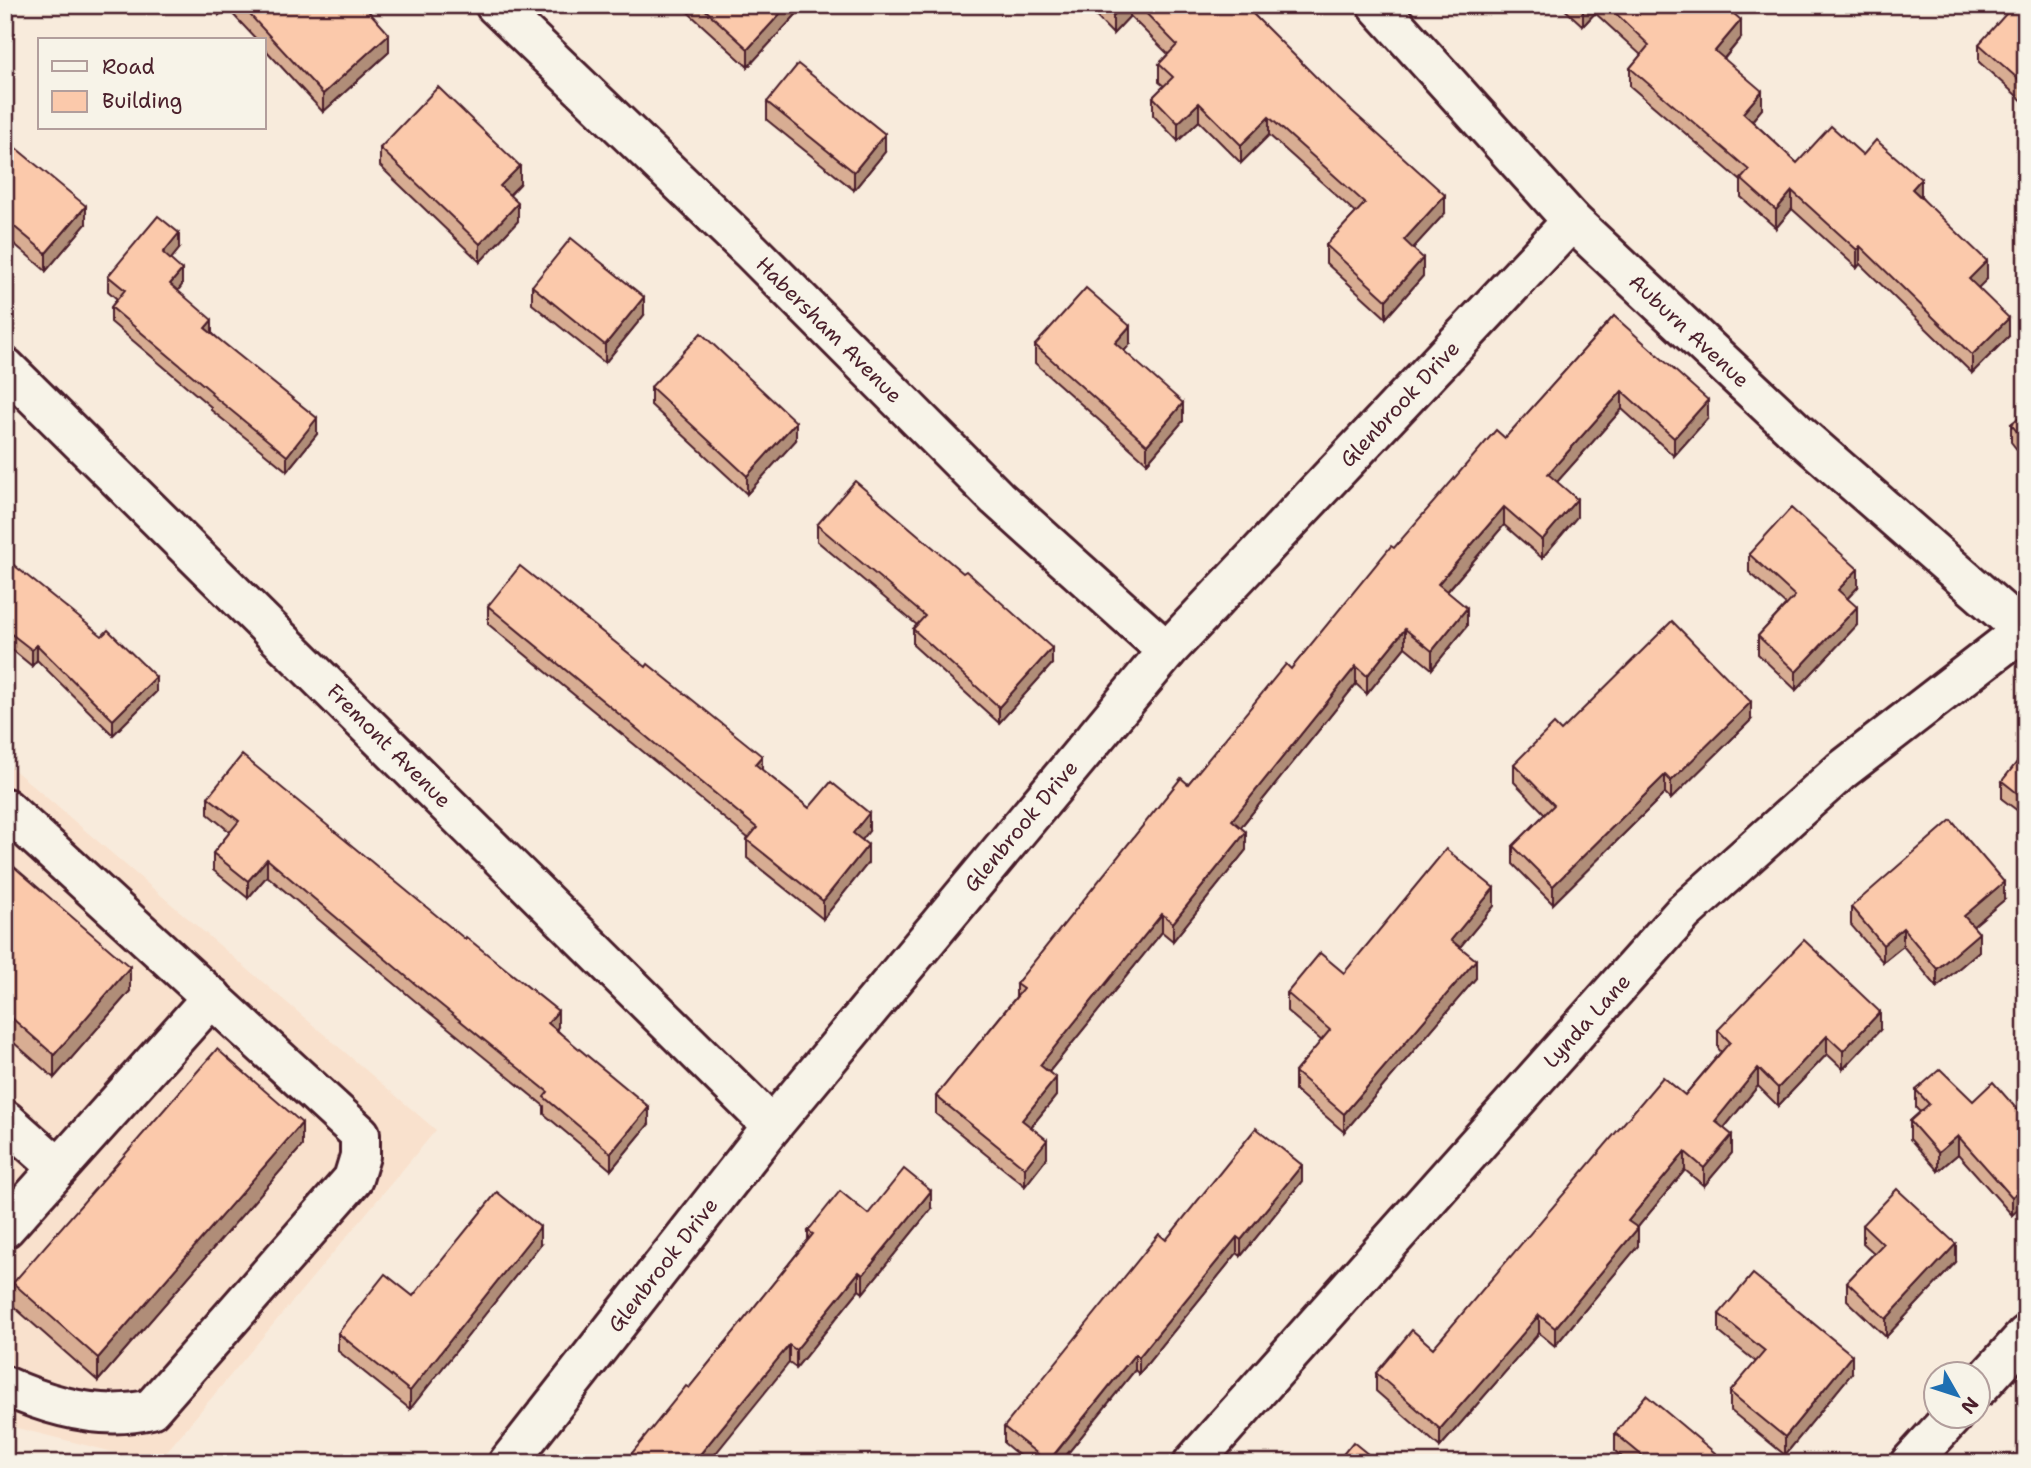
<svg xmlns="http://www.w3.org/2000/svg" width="2031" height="1468" viewBox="0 0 2031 1468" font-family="'Shantell Sans',sans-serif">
	<rect width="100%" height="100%" fill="#f8ebdc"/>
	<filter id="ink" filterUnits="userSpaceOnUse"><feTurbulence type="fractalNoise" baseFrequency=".0143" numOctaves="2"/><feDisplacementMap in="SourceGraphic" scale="14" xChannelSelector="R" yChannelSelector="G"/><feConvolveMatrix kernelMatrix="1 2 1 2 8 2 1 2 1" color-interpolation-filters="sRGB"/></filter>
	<g filter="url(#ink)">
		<path fill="#f9e1cd" d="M5,762l431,368 -279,333 -152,-38z"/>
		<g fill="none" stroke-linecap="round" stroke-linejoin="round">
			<g stroke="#4a1f2b" stroke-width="44">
				<g id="minor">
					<path d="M495,5l256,246 246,247 170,153"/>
					<path d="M1377,5l195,216 228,214 226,198"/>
					<path d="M5,367l767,759"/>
					<path d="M5,808l355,326v22l-7,23 -202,230c-48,12 -102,-3 -146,-23"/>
					<path d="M5,1120l54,48"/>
					<path d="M5,1228l207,-231"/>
					<path d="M1979,1387l47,-52"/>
					<path d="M508,1463l264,-337 395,-475 405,-430"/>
					<path d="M1193,1463l490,-550 158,-142 185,-143"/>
					<path d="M1910,1463l43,-47"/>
				</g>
			</g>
			<use href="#minor" stroke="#f7f3e8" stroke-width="38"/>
		</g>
		<g fill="#d8ad93" stroke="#4a1f2b" stroke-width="2">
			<path d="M211,5h152l26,47 -66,60 -59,-64v-8h-7l-30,-32 -8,7z"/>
			<path d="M680,5h122v3l-54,59z"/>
			<path d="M1085,5h159l201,208 -32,35 10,28 -37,42 -60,-55v-18l30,-32 -87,-78 -28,28 -42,-42 -21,20 -25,-26v-18l11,-11 -5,-4v-18l9,-10 -38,-38 -17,18z"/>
			<path d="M1560,5h115l5,5 61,28 -17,21 38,50 -10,12 45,42 66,-8 58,42 66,82 -9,8 31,49 -37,37 -112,-109 -3,4 -65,-59 -16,19 -35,-31v-16l-111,-95v-18l11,-13 -46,-42 -12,13z"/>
			<path d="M2026,5v99l-47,-42v-18z"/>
			<path d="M767,102l118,50 -31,38 -87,-70z"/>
			<path d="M5,139l81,85 -40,47 -41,-35z"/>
			<path d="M380,148l140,36 -10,11 8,26 -38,41 -100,-96z"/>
			<path d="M179,249l-9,11 12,25 -4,6 34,42 105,101 -30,37 -76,-61v-3l-100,-85v-15l6,-8 -9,-8v-15z"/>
			<path d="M532,286l112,29 -39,48 -73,-59z"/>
			<path d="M1614,316l94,102 -34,38 -52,-47 -65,73 20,35 -35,41 -38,-33 -57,67 20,34 -35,43 -27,-22 -38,47 -11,-10 -115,143 5,23 -73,91 -11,-9 -113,140 7,24 -25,31 16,31 -22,28 -89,-72v-18l80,-99v-13l172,-200 103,-115 103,-121 111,-110z"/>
			<path d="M1130,344l-6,7 59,70 -36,42 -112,-100v-18z"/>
			<path d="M651,387l145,53 -49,54 -96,-89z"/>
			<path d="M2026,412v49l-15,-19v-18z"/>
			<path d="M817,525l146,48 89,91 -53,59 -86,-78v-16l4,-4 -100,-84z"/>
			<path d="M1749,554l109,33 -11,12 10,26 -61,65 -38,-36v-18l28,-31 -37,-33z"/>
			<path d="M5,558l151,134 -43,43 -76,-75 -5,6 -27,-22z"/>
			<path d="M488,606l274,164 47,38 60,23 -7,9 6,23 -45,56 -76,-61v-18l1,-2 -260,-214z"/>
			<path d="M1751,720l-80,79 -6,-6 -112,111 -40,-40v-18l32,-32 -31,-32v-18l47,-33z"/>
			<path d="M2026,751v66l-24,-18v-18z"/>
			<path d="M208,797l350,230 -2,2 93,95 -38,46 -67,-56v-8l-130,-106 -147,-124 -19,22 -35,-28v-17l17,-21 -22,-18z"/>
			<path d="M5,859l125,132 -76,87 -49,-43z"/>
			<path d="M2004,900l-31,26 6,25 -42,36 -34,-41 -20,16 -32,-37v-18z"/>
			<path d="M1494,906l-34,41 16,31 -132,154 -49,-42v-18l27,-31 -35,-30v-18l57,-20z"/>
			<path d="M1718,1030h162l-37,39 -16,-15 -49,52 -20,-20 -34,42 8,25 -28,33 -19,-16 -48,58 1,18 -83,100 -16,-13 -99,114 -64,-56v-18l57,-25 252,-253 36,-43 -3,-4z"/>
			<path d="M1916,1090l57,11 48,13 -9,101 -54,-61 -20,17 -28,-32v-18l10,-9 -4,-4z"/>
			<path d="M302,1146l-204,235 -85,-75v-23z"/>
			<path d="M1302,1181l-61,75 -4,-3 -98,121 -4,-4 -75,93h-32l-24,-20v-16l162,-187z"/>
			<path d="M931,1209l-68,84 -4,-3 -63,78 -7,-5 -100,25 119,-148v-9l60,-17z"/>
			<path d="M1863,1225l93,37 -70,75 -39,-37v-18l27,-29 -11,-10z"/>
			<path d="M540,1245l-130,164 -72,-58v-18l75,-37z"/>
			<path d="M1719,1314l133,59 -67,82 -55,-45v-18l26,-30 -37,-30z"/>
			<path d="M1615,1433l112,30h-98l-14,-12z"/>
		</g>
		<g fill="#b08d78" stroke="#4a1f2b" stroke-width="2">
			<path d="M219,5h8v3l-8,7z"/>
			<path d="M788,5h14v3l-54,59v-18z"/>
			<path d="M1123,5h7v11l-17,18v-18z"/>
			<path d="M1586,5h9v8l-12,13v-18z"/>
			<path d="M1741,20v18l-26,31v-18z"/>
			<path d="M389,34v18l-66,60v-18z"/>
			<path d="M1762,91v18l-19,22v-18z"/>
			<path d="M1199,103v18l-21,20v-18z"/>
			<path d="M1269,117v18l-28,28v-18z"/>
			<path d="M885,134v18l-31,38v-18z"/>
			<path d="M520,166v18l-20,20v-18z"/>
			<path d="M1921,179v18l-9,-8z"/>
			<path d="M1792,191v18l-16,19v-18z"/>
			<path d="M1445,195v18l-41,45v-18z"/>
			<path d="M518,203v18l-38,41v-18z"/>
			<path d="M86,206v18l-40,47v-18z"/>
			<path d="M179,233v16l-16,20v-16z"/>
			<path d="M1860,246v18l-3,4v-18z"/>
			<path d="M1423,258v18l-37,42v-18z"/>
			<path d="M1987,261v18l-18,18v-18z"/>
			<path d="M182,270v15l-12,15v-16z"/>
			<path d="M644,297v18l-39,48v-18z"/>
			<path d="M2009,318v18l-37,37v-18z"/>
			<path d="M212,320v15l-7,-7z"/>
			<path d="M1130,326v18l-15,17v-18z"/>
			<path d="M1622,391v18l-74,83v-18z"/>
			<path d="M1708,400v18l-34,38v-18z"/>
			<path d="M1183,403v18l-36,42v-18z"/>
			<path d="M317,418v16l-30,37v-15z"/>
			<path d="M796,422v18l-49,54v-18z"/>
			<path d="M1577,499v18l-35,41v-18z"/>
			<path d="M1504,507v18l-66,77v-18z"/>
			<path d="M1858,569v18l-20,21v-18z"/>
			<path d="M1857,607v18l-61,65v-18z"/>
			<path d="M1467,608v18l-35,43v-18z"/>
			<path d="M1405,629v18l-38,47v-18z"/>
			<path d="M37,645v15l-5,6v-16z"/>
			<path d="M1052,648v16l-53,59v-16z"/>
			<path d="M1356,666v18l-124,154v-18z"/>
			<path d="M156,677v15l-43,43v-15z"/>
			<path d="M1751,702v18l-80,79v-18z"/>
			<path d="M762,756v18l-7,-10z"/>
			<path d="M1665,775v18l-112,111v-18z"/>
			<path d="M869,813v18l-16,20v-18z"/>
			<path d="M1246,832v18l-73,91v-18z"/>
			<path d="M868,845v18l-45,56v-18z"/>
			<path d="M267,859v17l-19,22v-17z"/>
			<path d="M2004,882v18l-40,34v-18z"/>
			<path d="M1494,888v18l-43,52v-18z"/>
			<path d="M1162,914v18l-122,151v-18z"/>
			<path d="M1903,928v18l-20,16v-17z"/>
			<path d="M1979,933v18l-42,36v-18z"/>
			<path d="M1476,960v18l-132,154v-18z"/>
			<path d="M130,967v24l-76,87v-23z"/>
			<path d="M558,1011v16l-10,12v-16z"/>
			<path d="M1880,1012v18l-37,39v-18z"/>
			<path d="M1827,1036v18l-49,52v-18z"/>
			<path d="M1758,1068v18l-43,53v-18z"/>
			<path d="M1056,1078v18l-34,42v-18z"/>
			<path d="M649,1107v17l-38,46v-17z"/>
			<path d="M302,1123v23l-204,235v-23z"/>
			<path d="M1732,1135v18l-28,33v-18z"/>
			<path d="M1958,1136v18l-20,17v-18z"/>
			<path d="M1047,1140v18l-22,28v-18z"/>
			<path d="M1685,1152v18l-57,69v-18z"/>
			<path d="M1302,1165v16l-61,75v-16z"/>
			<path d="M2026,1185v18l-14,12v-18z"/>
			<path d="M931,1191v18l-68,84v-18z"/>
			<path d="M540,1227v18l-130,164v-18z"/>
			<path d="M1638,1228v18l-83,100v-18z"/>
			<path d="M1237,1237v16l-98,121v-17z"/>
			<path d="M1956,1244v18l-70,75v-18z"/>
			<path d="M859,1272v18l-63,78v-18z"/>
			<path d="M1539,1315v18l-99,114v-18z"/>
			<path d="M789,1345v18l-81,100h-15z"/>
			<path d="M1135,1354v16l-75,93h-12z"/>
			<path d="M1852,1355v18l-67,82v-18z"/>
		</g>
		<g fill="#fbc9ab" stroke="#4a1f2b" stroke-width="2">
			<path d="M241,5h122l26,29 -66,60z"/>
			<path d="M700,5h88l-40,44z"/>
			<path d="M1103,5h20l-10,11z"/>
			<path d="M1138,5h106l87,87 114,103 -41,45 19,18 -37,42 -60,-55 39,-42 -96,-86 -28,28 -42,-42 -21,20 -25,-26 20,-20 -14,-13 18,-19z"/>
			<path d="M1607,5h68l5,5 4,-5h40l17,15 -26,31 47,40 -19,22 54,50 34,-37 32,29 13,-15 45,39 -9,10 75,72 -18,18 40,39 -37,37 -112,-109 -3,4 -65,-59 -16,19 -35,-31 8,-9 -119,-102 19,-23z"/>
			<path d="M2014,5h12v81l-47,-42z"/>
			<path d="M798,64l87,70 -31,38 -87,-70z"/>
			<path d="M438,87l82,79 -20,20 18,17 -38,41 -100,-96z"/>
			<path d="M5,139l81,67 -40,47 -41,-34z"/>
			<path d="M158,216l21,17 -16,20 19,17 -12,14 42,36 -7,8 112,90 -30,38 -76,-62 1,-2 -101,-85 14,-17 -17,-14z"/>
			<path d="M571,238l73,59 -39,48 -73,-59z"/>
			<path d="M1086,288l44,38 -15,17 68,60 -36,42 -112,-100z"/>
			<path d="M1614,316l94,84 -34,38 -52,-47 -74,83 29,25 -35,41 -38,-33 -66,77 29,24 -35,43 -27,-22 -38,47 -11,-10 -124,154 14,12 -73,91 -11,-9 -122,151 16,13 -34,42 25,20 -22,28 -89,-72 87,-107 -7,-5 165,-206 7,6 98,-120 5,5 100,-123 3,2 102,-118 9,8z"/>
			<path d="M701,333l95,89 -49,54 -96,-89z"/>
			<path d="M2026,412v31l-15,-19z"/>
			<path d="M855,481l108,92 3,-2 86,77 -53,59 -86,-78 12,-13 -108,-91z"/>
			<path d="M1791,508l67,61 -20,21 19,17 -61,65 -38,-36 37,-40 -46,-42z"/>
			<path d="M5,558l97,78 6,-6 48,47 -43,43 -76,-75 -5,5 -27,-21z"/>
			<path d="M520,566l126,101 2,-3 114,92 -7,8 54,44 22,-26 38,31 -16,20 15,12 -45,56 -76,-61 10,-12 -269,-222z"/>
			<path d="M1672,621l79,81 -80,79 -6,-6 -112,111 -40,-40 41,-41 -40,-41 40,-40 7,7z"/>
			<path d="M2026,751v49l-24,-19z"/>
			<path d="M242,755l223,184 1,-2 92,74 -10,12 101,84 -38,46 -67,-56 4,-5 -134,-109 -147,-124 -19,22 -35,-28 26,-32 -31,-24z"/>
			<path d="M1951,820l53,62 -40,34 15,17 -42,36 -34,-41 -20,17 -32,-38z"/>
			<path d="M1446,849l48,39 -43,52 25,20 -132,154 -49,-42 35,-42 -43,-37 33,-40 24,20z"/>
			<path d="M5,859l125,108 -76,88 -49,-43z"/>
			<path d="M1804,940l76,72 -37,39 -16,-15 -49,52 -20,-20 -43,53 17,14 -28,33 -19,-16 -57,69 10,7 -83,100 -16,-13 -99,114 -64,-56 36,-43 21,18 230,-271 22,18 45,-53 -12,-12z"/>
			<path d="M217,1049l85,74 -204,235 -85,-75z"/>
			<path d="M1940,1069l33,32 20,-19 28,32 5,-4v75l-14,12 -54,-61 -20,17 -28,-32 19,-17 -13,-14z"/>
			<path d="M1256,1128l46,37 -61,75 -4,-3 -98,120 -4,-3 -87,108 -44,-35 155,-193 7,6z"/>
			<path d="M904,1169l27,22 -68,84 -4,-3 -63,78 -7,-5 -96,118h-69l62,-77 3,2 124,-154 -5,-3 32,-40 28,23z"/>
			<path d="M1897,1189l59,55 -70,75 -39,-37 36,-38 -20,-19z"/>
			<path d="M497,1192l43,35 -130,164 -72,-58 47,-59 28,22z"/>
			<path d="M1753,1274l99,81 -67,82 -55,-45 35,-41 -46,-37z"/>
			<path d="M1646,1395l81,68h-76l-36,-30z"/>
			<path d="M1353,1442l26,21h-43z"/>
		</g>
	</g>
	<g text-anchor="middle" stroke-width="5" stroke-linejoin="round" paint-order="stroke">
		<g font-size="21" fill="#4a1f2b" stroke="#f7f3e8">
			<text transform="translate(829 330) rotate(45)" y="7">Habersham Avenue</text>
			<text transform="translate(1689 331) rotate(43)" y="7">Auburn Avenue</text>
			<text transform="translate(1400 404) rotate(-47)" y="7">Glenbrook Drive</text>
			<text transform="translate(389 746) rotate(45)" y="7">Fremont Avenue</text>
			<text transform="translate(1021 826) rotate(-50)" y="7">Glenbrook Drive</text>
			<text transform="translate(1587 1021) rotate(-48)" y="7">Lynda Lane</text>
			<text transform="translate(663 1265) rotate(-52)" y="7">Glenbrook Drive</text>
		</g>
	</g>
	<rect width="2031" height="1468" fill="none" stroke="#f7f3e8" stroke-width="28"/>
	<rect x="14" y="14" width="2003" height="1440" fill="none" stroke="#4a1f2b" stroke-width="2.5" filter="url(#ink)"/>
	<rect x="38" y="38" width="228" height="91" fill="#f7f3e8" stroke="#b29e9c" stroke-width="2"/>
	<rect x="52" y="61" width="35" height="10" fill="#f7f3e8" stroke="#b29e9c" stroke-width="2"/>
	<text x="102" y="74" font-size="21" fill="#4a1f2b">Road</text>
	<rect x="52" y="91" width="35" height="21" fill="#fbc9ab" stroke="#b29e9c" stroke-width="2"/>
	<text x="102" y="108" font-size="21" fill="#4a1f2b">Building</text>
	<g transform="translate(1957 1395) rotate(129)"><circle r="33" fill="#f7f3e8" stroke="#b29e9c" stroke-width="2"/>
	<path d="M0-5L12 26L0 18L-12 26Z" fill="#1f6fb2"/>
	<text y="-10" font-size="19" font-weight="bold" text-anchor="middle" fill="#4a1f2b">N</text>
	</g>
</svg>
